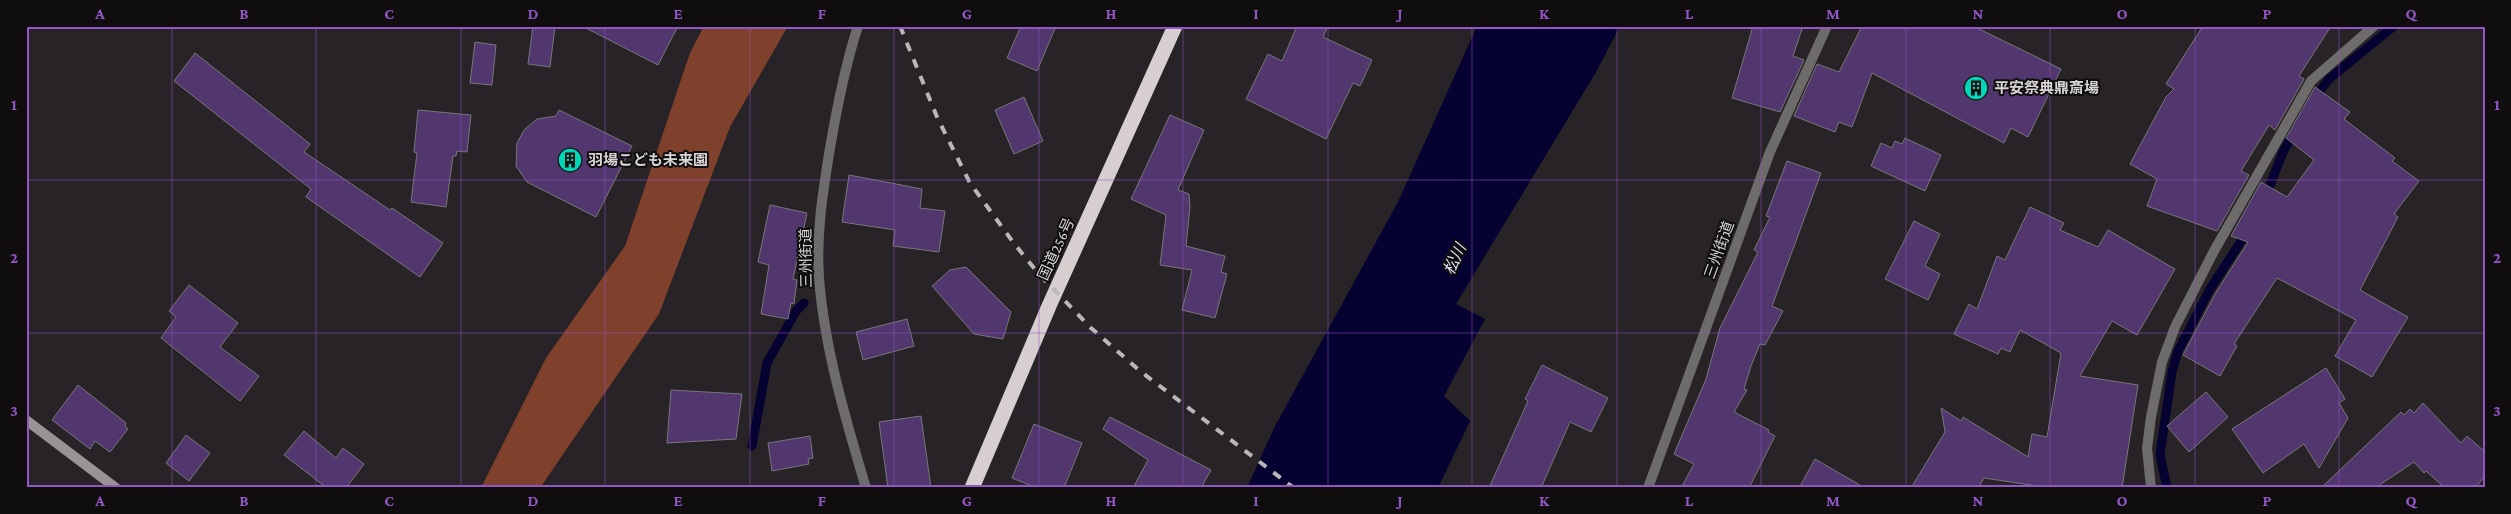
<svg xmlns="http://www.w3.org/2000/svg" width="2511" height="514" viewBox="0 0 2511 514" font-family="'Crimson Pro','Noto Sans JP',serif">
	<rect width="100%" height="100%" fill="#272326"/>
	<path fill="#80412c" d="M704,26h84l-58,101 -71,187 -119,174h-59l65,-130 79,-112 65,-193z"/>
	<path fill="#050131" d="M1477,26h143l-24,46 -140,232 29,15 -41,77 26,25 -32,67h-191l27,-60 124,-226z"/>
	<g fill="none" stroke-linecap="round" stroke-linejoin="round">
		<g stroke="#050131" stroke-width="9">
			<path d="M2313,100l16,-21 65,-53"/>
			<path d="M2265,198l18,-46 12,-22"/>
			<path d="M752,446l15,-83 29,-52 8,-8"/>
			<path d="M2167,488l-7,-34 12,-82 6,-21 32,-62 37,-57"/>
		</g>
	</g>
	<g fill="#51376e" stroke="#78767b">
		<path d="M533,26h22l-5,41 -22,-3z"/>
		<path d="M582,26h96l-20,39z"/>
		<path d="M1021,26h35l-19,45 -30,-13z"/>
		<path d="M1297,26h31l-5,11 49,23 -12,26 -7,-3 -27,56 -80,-40 22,-45 14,7z"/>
		<path d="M1753,26h50l-10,30 11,4 -24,52 -48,-14z"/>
		<path d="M1862,26h111l88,43 -33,68 -17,-9 -7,15 -132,-70 -20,54 -13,-5 -4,10 -41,-16 23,-52 22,8z"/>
		<path d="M2203,26h128l-32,50 5,3 -29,51 -6,-5 -28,46 8,4 -32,56 -70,-25 10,-27 -27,-15 36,-67 8,-8 -8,-5z"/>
		<path d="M475,42l21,3 -4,40 -22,-2z"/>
		<path d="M195,53l115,91 -6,8 86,58 2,-2 51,35 -23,34 -114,-80 5,-8 -137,-108z"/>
		<path d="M2315,87l35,25 -6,7 51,39 -3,3 27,20 -25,33 4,3 -38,73 48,27 -36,60 -37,-21 21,-36 -79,-42 -43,66 3,2 -17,30 -37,-21 32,-61 33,-52 -17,-6 30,-54 26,15 27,-37 -28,-22z"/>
		<path d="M1024,97l19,44 -29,13 -19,-44z"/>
		<path d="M418,110l53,5 -4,37 -10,-1 -1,5h-3l-7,51 -35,-5 6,-49 -3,-1z"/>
		<path d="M559,110l73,36 -36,71 -69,-35 -11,-16 1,-23 7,-13 13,-11 19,-3z"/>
		<path d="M1170,115l34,15 -26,60 11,4 1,13 -4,39 39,10 -4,16 6,2 -12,44 -33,-8 10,-40 -32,-5 6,-50 -35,-16z"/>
		<path d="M1905,138l36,17 -16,36 -54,-25 10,-23 11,5 3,-7 7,3z"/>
		<path d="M1787,161l34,12 -49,133 11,5 -18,34 -5,-1 -9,22 -7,23 3,1 -13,22 35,18 -1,2 7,4 -26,52h-68l13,-24 -20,-10 32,-75 14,-51 38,-76 -4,-2 16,-33 -4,-1z"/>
		<path d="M849,175l73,14 -2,19 25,3 -6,41 -46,-6 2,-16 -53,-8z"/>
		<path d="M770,205l37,8 -14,66 4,1 -3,24 -3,-1 -3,16 -27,-5 8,-49 -11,-3z"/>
		<path d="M2030,207l34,16 -4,7 38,17 10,-17 67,39 -38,66 -25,-14 -32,55 58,9 -16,103h-71l-67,-10 -6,10h-67l34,-56 -4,-24 20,13 2,-4 65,40 4,-23 15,3 14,-84 -41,-23 -10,22 -9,-4 -3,6 -44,-20 15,-30 8,5 20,-53 8,4z"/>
		<path d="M1914,221l26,13 -15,32 15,8 -12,26 -43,-21z"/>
		<path d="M966,267l45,45 -8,27 -29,-5 -42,-48 18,-16z"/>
		<path d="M189,285l49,38 -18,24 39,29 -19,25 -79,-63 15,-21 -7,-6z"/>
		<path d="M907,319l7,27 -51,14 -7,-28z"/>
		<path d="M1542,365l66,33 -17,34 -21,-10 -29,66h-52l39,-87 -3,-2z"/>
		<path d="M2326,368l19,31 -6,4 9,15 -29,50 -15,-24 -41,29 -31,-44z"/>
		<path d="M78,385l48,38 -1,3 3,3 -18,23 -15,-11 -5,8 -38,-29z"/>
		<path d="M671,390l71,4 -6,45 -69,4z"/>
		<path d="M2206,392l22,25 -39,35 -22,-26z"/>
		<path d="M2423,403l38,40 6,-7 18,16v24l-10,12h-30l-19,-17 -2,2 -10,-11 -39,26h-54l80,-76 3,3 6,-6 4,4z"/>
		<path d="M921,416l10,72h-43l-9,-66z"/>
		<path d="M1110,417l101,53 -10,18h-68l15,-28 -45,-31z"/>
		<path d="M1034,424l48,19 -18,45h-27l-25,-10z"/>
		<path d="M304,431l32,27 7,-10 21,16 -18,24h-19l-43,-33z"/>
		<path d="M186,435l24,18 -21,28 -23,-18z"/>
		<path d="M810,436l3,22 -5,1 1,5 -37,7 -4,-28z"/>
		<path d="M1815,459l50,29h-66z"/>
	</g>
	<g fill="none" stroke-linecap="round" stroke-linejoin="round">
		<g stroke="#6e6b6b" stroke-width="10">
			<path d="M858,26c-13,40 -21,81 -28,122 -7,43 -14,85 -11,129 5,70 27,144 47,211"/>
			<path d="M1648,488l122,-336 57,-126"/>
			<path d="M2151,488l-4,-40 4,-31 11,-55 13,-35 39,-76 97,-170 63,-55"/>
		</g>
		<path stroke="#989394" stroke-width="10" d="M26,420l90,68"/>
		<path stroke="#d6cecf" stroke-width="15" d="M972,488l77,-182 126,-280"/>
		<path stroke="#bab7b9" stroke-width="4" stroke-dasharray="9 9" stroke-linecap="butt" d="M900,26l37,91 33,66 43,59 25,31 53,55 49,43 154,117"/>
	</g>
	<path fill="none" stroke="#9256c5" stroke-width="1" stroke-opacity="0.55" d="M172,26v462M316,26v462M461,26v462M605,26v462M750,26v462M894,26v462M1039,26v462M1183,26v462M1328,26v462M1472,26v462M1617,26v462M1761,26v462M1906,26v462M2050,26v462M2195,26v462M2339,26v462M26,180h2459M26,333h2459"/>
	<defs>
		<g id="building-disc" transform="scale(1.25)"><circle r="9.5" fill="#02d5b6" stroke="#0f0d0e"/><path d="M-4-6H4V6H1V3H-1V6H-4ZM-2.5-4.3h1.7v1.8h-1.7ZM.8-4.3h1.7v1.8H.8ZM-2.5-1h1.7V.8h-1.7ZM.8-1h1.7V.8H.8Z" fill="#111"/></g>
	</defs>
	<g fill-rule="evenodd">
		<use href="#building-disc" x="1976" y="88"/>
		<use href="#building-disc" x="570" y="160"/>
	</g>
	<g text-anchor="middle" stroke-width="4" stroke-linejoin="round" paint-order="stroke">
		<g font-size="15" font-weight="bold" fill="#d8d5d7" stroke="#0f0d0e" text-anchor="start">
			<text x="1994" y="93">平安祭典鼎斎場</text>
			<text x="588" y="165">羽場こども未来園</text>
		</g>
		<g font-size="15" fill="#d8d5d7" stroke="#0f0d0e">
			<text transform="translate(1056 249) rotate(-65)" y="5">国道256号</text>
			<text transform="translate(1719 250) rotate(-70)" y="5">三州街道</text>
			<text transform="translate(806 258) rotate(-91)" y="5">三州街道</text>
		</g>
		<g font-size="16" font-style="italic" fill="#dce1f3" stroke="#0f0d0e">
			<text transform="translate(1454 259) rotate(-65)" y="6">松川</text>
		</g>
	</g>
	<rect width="2511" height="514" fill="none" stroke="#0f0d0e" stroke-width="55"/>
	<rect x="28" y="28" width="2456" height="458" fill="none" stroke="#9256c5" stroke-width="2"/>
	<g font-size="16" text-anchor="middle" font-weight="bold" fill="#9256c5">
		<text x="100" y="19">A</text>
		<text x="244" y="19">B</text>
		<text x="389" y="19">C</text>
		<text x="533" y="19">D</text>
		<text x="678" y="19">E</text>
		<text x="822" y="19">F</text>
		<text x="967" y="19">G</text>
		<text x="1111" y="19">H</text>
		<text x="1256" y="19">I</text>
		<text x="1400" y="19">J</text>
		<text x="1544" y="19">K</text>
		<text x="1689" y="19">L</text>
		<text x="1833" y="19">M</text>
		<text x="1978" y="19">N</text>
		<text x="2122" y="19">O</text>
		<text x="2267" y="19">P</text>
		<text x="2411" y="19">Q</text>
		<text x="14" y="110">1</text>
		<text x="2497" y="110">1</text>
		<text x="14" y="263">2</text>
		<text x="2497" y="263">2</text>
		<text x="14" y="416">3</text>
		<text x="2497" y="416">3</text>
		<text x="100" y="506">A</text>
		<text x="244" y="506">B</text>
		<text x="389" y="506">C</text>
		<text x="533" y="506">D</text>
		<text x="678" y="506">E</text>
		<text x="822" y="506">F</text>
		<text x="967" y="506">G</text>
		<text x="1111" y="506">H</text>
		<text x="1256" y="506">I</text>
		<text x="1400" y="506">J</text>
		<text x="1544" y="506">K</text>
		<text x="1689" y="506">L</text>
		<text x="1833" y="506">M</text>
		<text x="1978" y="506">N</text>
		<text x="2122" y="506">O</text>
		<text x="2267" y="506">P</text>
		<text x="2411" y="506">Q</text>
	</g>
</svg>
